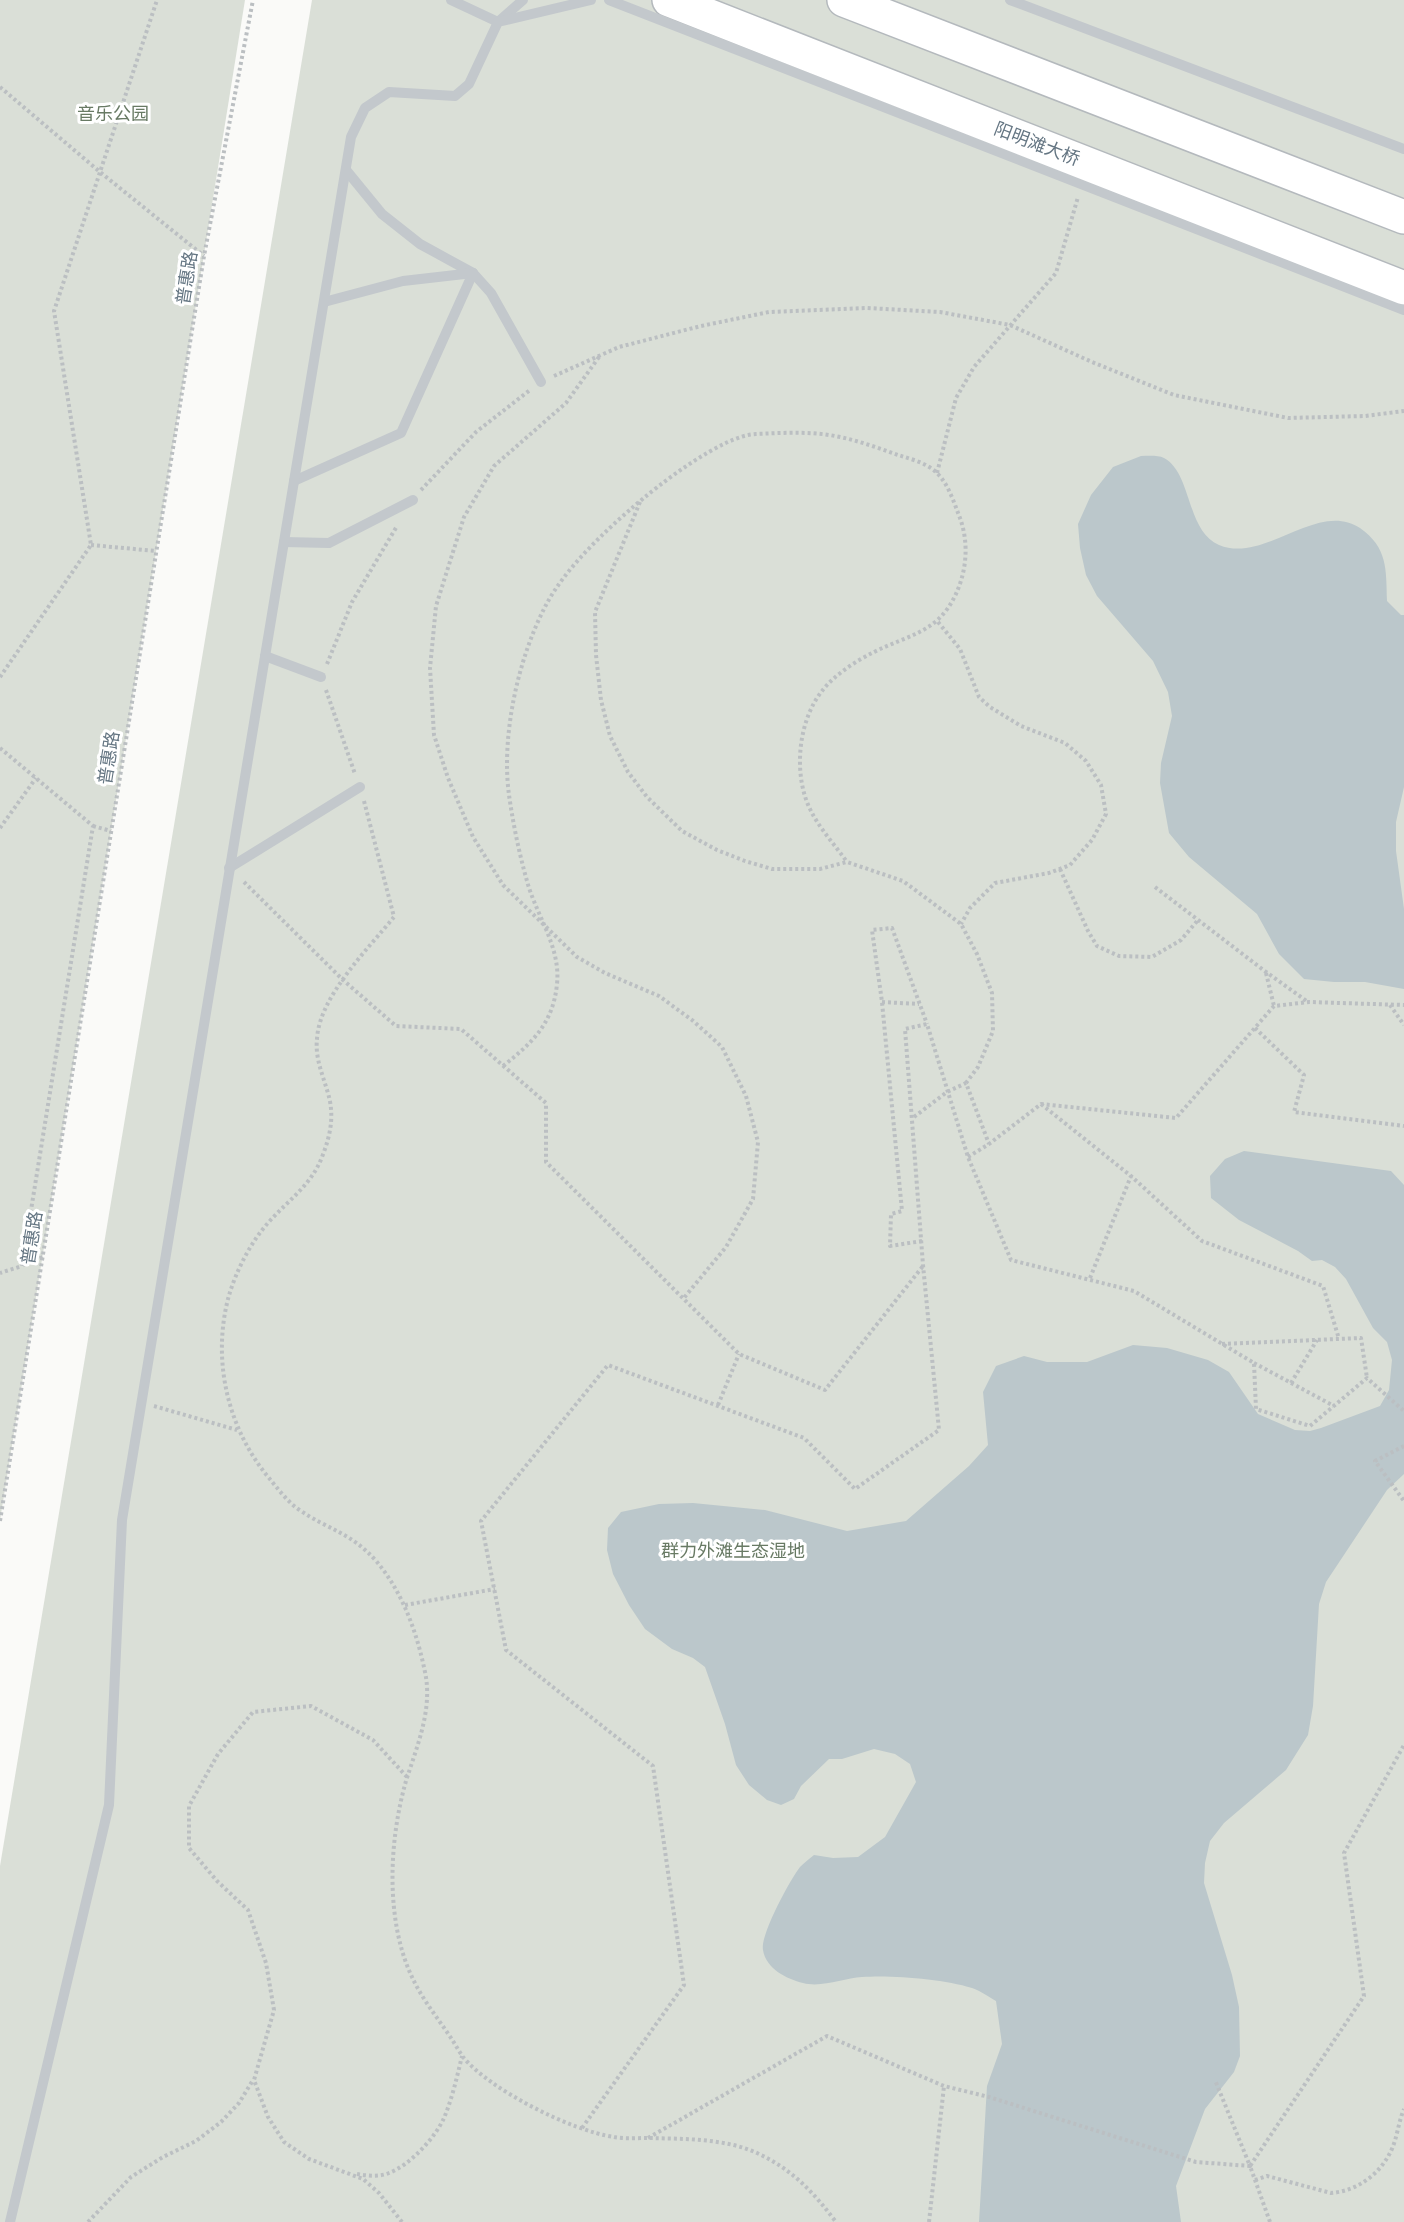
<svg xmlns="http://www.w3.org/2000/svg" width="1404" height="2222" viewBox="0 0 1404 2222" font-family="Helvetica,'Noto Sans SC',sans-serif">
	<rect width="100%" height="100%" fill="#fafaf8"/>
	<g fill="#dadfd7">
		<path d="M0,0h245l-245,1520z"/>
		<path d="M312,0h1092v2222h-1404v-356z"/>
	</g>
	<g fill="#bbc7cb">
		<path d="M1141,456c7,0 17,-1 23,2 28,15 22,73 55,87 46,19 98,-45 141,-17 28,20 26,41 27,73l14,14h3v172l-8,35v29l8,58v80l-39,-7h-31l-30,-3 -25,-25 -22,-40 -68,-57 -20,-24 -9,-50 1,-20 11,-47 -4,-24 -15,-31 -56,-65 -11,-21 -6,-27 -2,-24 13,-29 22,-28z"/>
		<path d="M1244,1151l147,20 13,14v289l-17,16 -61,92 -7,22 -6,102 -5,29 -22,35 -62,53 -14,18 -5,22 -1,20 28,92 7,32 1,49 -6,16 -29,37 -29,77 5,36h-202l8,-136 15,-42 -6,-43c-7,-4 -15,-10 -24,-13 -29,-9 -79,-13 -110,-11 -18,1 -40,11 -59,6 -16,-4 -37,-14 -40,-33 -3,-15 27,-70 37,-83 4,-4 9,-8 14,-12l19,3 25,-1 27,-20 31,-55 -6,-18 -15,-10 -21,-5 -32,10h-13l-28,27 -7,13 -13,6 -14,-5 -18,-15 -13,-20 -11,-41 -20,-57 -12,-9 -21,-9 -27,-20 -16,-24 -16,-31 -6,-24 1,-22 13,-16 38,-8 34,-1 72,7 82,21 59,-10 63,-55 19,-21 -5,-53 13,-26 28,-10 23,6h40l46,-17 34,3 41,12 21,12 29,42 37,16 15,1 11,-3 59,-22 9,-16 3,-30 -5,-18 -14,-14 -27,-49 -11,-12 -13,-7 -10,1 -14,-10 -59,-31 -28,-22 -1,-22 15,-17z"/>
	</g>
	<g fill="none" stroke-linecap="round" stroke-linejoin="round">
		<g stroke="#b4b9bd" stroke-width="36">
			<g id="trunk">
				<path d="M669,0l735,288"/>
				<path d="M844,0l560,217"/>
			</g>
		</g>
		<g stroke="#bbbfc2" stroke-width="4" stroke-dasharray="3 3" stroke-linecap="butt">
			<path d="M0,87l100,85 104,84"/>
			<path d="M599,357l-33,46 -72,63 -30,51 -28,89 -6,62 4,67 14,43 25,59 30,48 74,72 28,16 54,23 33,24 30,27 24,49 12,46 -5,57 -27,48 -43,52"/>
			<path d="M554,376l65,-29 82,-21 68,-14 98,-4 73,4 70,13 82,37 82,33 114,23 77,-2 39,-5"/>
			<path d="M937,473l19,-75 18,-31 82,-94 22,-76"/>
			<path d="M421,490l55,-58 54,-42"/>
			<path d="M640,502l-45,110 1,43 5,45 9,36 18,36 19,25 35,34 35,19 28,11 27,8h48l27,-7 56,19 58,43 16,30 15,39 1,38 -15,36 -12,16"/>
			<path d="M91,545l65,6"/>
			<path d="M938,622l22,27 19,48 11,10 31,19 44,17 21,18 15,24 5,29 -14,26 -22,25 -21,8 -54,10 -25,25 -9,16"/>
			<path d="M327,664l25,-62 45,-76"/>
			<path d="M0,677l91,-132 -37,-234 103,-311"/>
			<path d="M326,690l29,84"/>
			<path d="M0,748l93,78 -71,440 -22,7"/>
			<path d="M364,801l30,116c-26,32 -75,80 -77,122 -2,18 5,34 10,51 8,24 4,44 -5,67 -11,29 -35,44 -54,66 -18,20 -33,50 -40,76 -16,63 0,130 41,179 9,11 18,23 29,31 30,21 53,23 79,53 26,31 40,71 48,110 8,37 -8,74 -19,109 -17,59 -21,139 6,196 9,20 24,39 37,58 5,7 9,15 14,22 27,33 109,74 151,80 11,2 23,1 34,1 36,1 78,0 111,16 34,16 55,39 77,68"/>
			<path d="M93,826l18,5"/>
			<path d="M0,828l36,-50"/>
			<path d="M1060,869l28,62 9,15 22,10 33,1 29,-17 17,-20"/>
			<path d="M244,882l99,98 53,46 65,3 85,74v59l193,192 86,36 98,-124"/>
			<path d="M1155,887l111,85 42,30"/>
			<path d="M1266,973l8,33"/>
			<path d="M882,1002l37,2"/>
			<path d="M1390,1005l14,20"/>
			<path d="M1255,1028l49,47 -10,37 110,14"/>
			<path d="M503,1066c29,-23 50,-42 54,-82 4,-37 -21,-69 -30,-103 -8,-28 -14,-58 -18,-86 -8,-59 9,-137 37,-190 19,-36 56,-71 86,-97 26,-23 91,-73 124,-74 26,-1 53,-3 79,2 22,4 43,12 63,19 13,4 29,8 39,18 12,12 17,30 23,45 9,25 7,53 -5,78 -18,37 -47,39 -81,56 -18,9 -40,23 -52,39 -24,30 -29,83 -12,118 9,19 25,36 37,53"/>
			<path d="M1041,1104l90,72 71,65 121,45 16,53"/>
			<path d="M914,1117l33,-25 19,-9 23,61"/>
			<path d="M968,1157l21,-13 52,-40 135,14 98,-112 35,-4 95,3"/>
			<path d="M922,1241l-32,5 1,-32 11,-3 -20,-209 -10,-72 20,-2 35,96"/>
			<path d="M23,1265l20,-8"/>
			<path d="M1090,1278l41,-102"/>
			<path d="M1222,1344l139,-6 6,40"/>
			<path d="M1254,1363l80,43"/>
			<path d="M1291,1383l26,-43"/>
			<path d="M718,1405l21,-51"/>
			<path d="M154,1406l83,24"/>
			<path d="M1404,1446l-29,15 29,40"/>
			<path d="M0,1521l204,-1265 49,-256"/>
			<path d="M405,1605l90,-16"/>
			<path d="M582,2128l102,-143 -31,-219 -147,-116 -25,-129 127,-156 196,73 51,51 84,-59 -16,-165 -18,-236 22,-5 41,133 43,103 123,31 120,72 2,46 54,17 57,-48 37,33"/>
			<path d="M648,2138l179,-102 117,50 45,11 207,65 54,4 -35,-86"/>
			<path d="M357,2174c11,2 22,3 32,-1 21,-8 46,-35 55,-55 8,-19 13,-41 18,-62"/>
			<path d="M1255,2180l12,-4 64,17c25,-2 47,-17 59,-40 7,-13 8,-30 14,-44"/>
			<path d="M88,2222l43,-45 32,-20 33,-16 25,-19 18,-19 14,-23"/>
			<path d="M402,2222l-23,-29 -16,-14 -54,-20 -25,-17 -16,-25 -14,-37 20,-70 -8,-47 -18,-53 -31,-29 -28,-33v-42l29,-52 35,-42 58,-6 62,34 34,37"/>
			<path d="M929,2222l15,-136"/>
			<path d="M1270,2222l-20,-56 114,-170 -20,-143 60,-108"/>
		</g>
		<g stroke="#c3c8cc" stroke-width="10">
			<path d="M451,0l47,22 25,-22"/>
			<path d="M609,0l795,310"/>
			<path d="M1010,0l394,149"/>
			<path d="M346,170l36,44 38,30 53,29 18,20 50,89"/>
			<path d="M324,302l79,-21 70,-8"/>
			<path d="M294,481l107,-48 72,-160"/>
			<path d="M284,542l45,1 84,-43"/>
			<path d="M265,656l56,21"/>
			<path d="M229,868l131,-81"/>
			<path d="M10,2222l99,-417 13,-285 229,-1383 14,-29 24,-16 66,4 14,-12 29,-62 93,-22"/>
		</g>
		<use href="#trunk" stroke="#fff" stroke-width="33"/>
	</g>
	<g text-anchor="middle" stroke-width="6" stroke-linejoin="round" paint-order="stroke">
		<g font-size="18" fill="#687a64" stroke="#fff">
			<text x="113" y="120">音乐公园</text>
			<text x="733" y="1557">群力外滩生态湿地</text>
		</g>
		<g font-size="18" fill="#657683" stroke="#fff">
			<text transform="translate(1037 144) rotate(21)" y="6">阳明滩大桥</text>
			<text transform="translate(187 278) rotate(-81)" y="6">普惠路</text>
			<text transform="translate(109 758) rotate(-81)" y="6">普惠路</text>
			<text transform="translate(32 1238) rotate(-81)" y="6">普惠路</text>
		</g>
	</g>
</svg>
